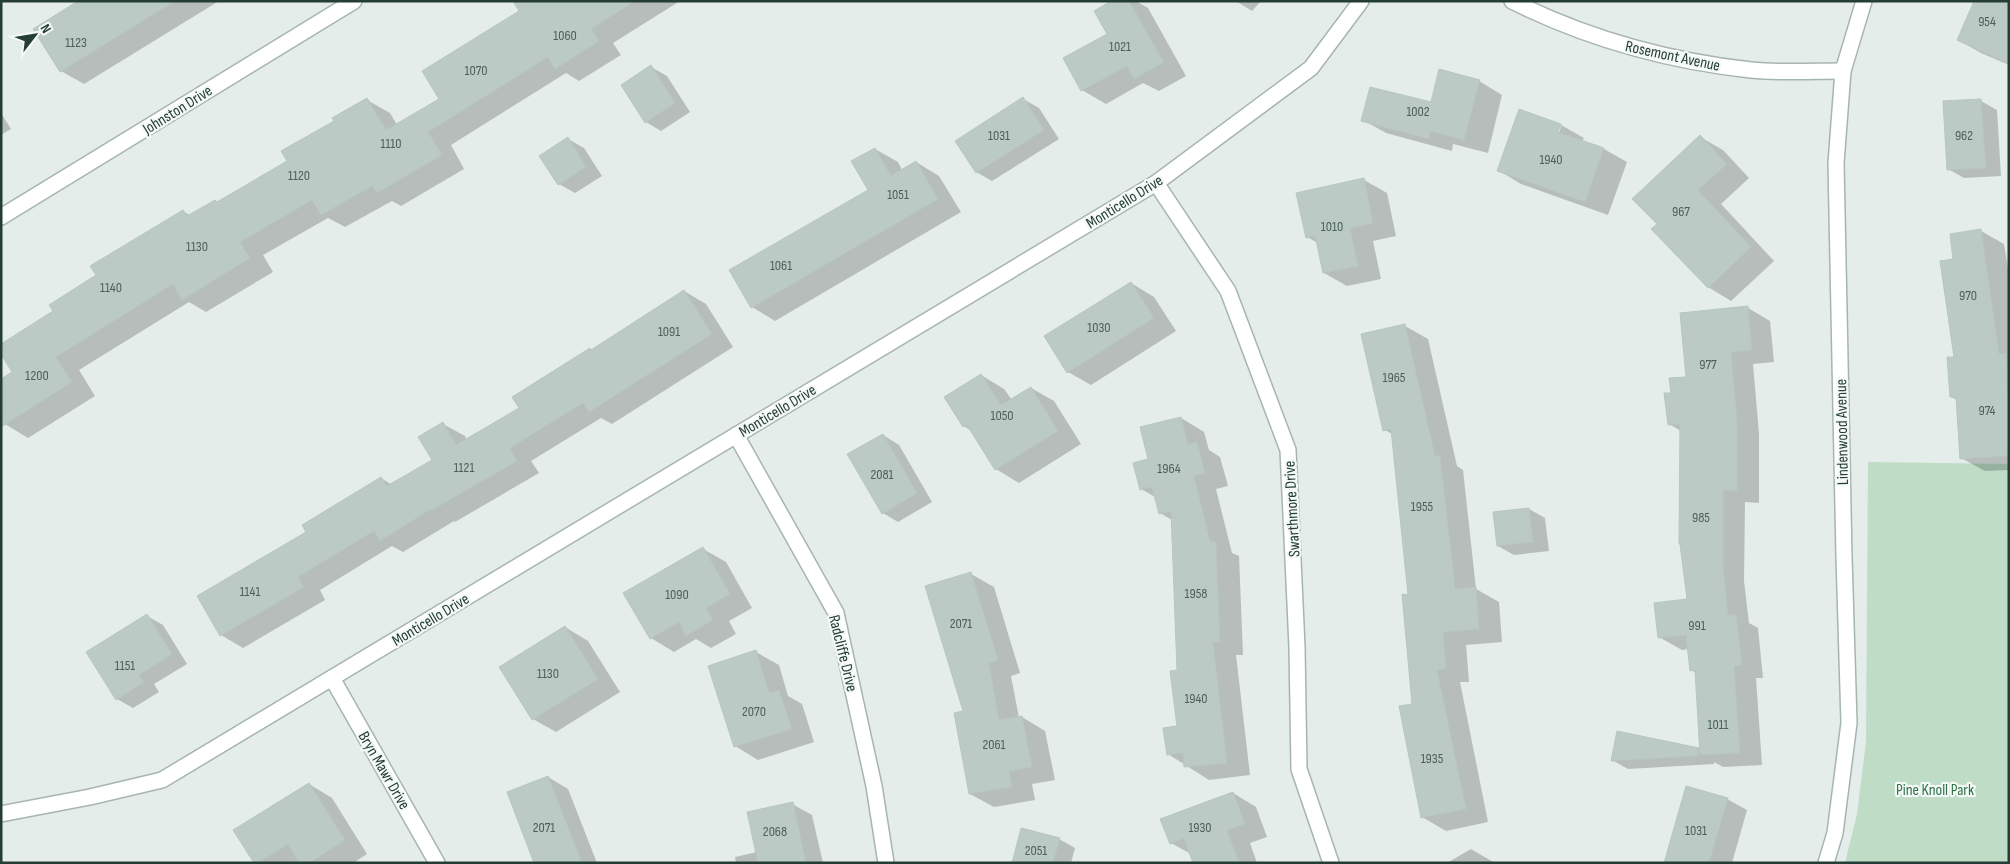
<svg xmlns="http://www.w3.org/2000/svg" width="2010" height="864" viewBox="0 0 2010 864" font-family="'Sofia Sans Condensed',sans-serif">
	<rect width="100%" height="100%" fill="#e4ede9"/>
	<path fill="#bedcc6" d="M1868,462l141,2v399h-164l12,-49 9,-72z"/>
	<g fill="#0003" fill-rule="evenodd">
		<path d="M81,1h138l-135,83 -23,-13z"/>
		<path d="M526,1h154l-67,42 8,12 -42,26 -13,-8 -115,72 13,24 -63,37 -9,-5 -47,26 -17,-9 -65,37 10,17 -67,40 -17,-10 -110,68 16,26 -67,42 -23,-14 9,-52 41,-60 43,-36 85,-65 8,5 27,-13 71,-41 46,-41 32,-21 23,13 7,12 44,-26 80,-87z"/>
		<path d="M1113,1h23l12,7 38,68 -27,15 -16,-8 -37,21 -24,-14 -17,-31 43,-25z"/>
		<path d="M1236,1h25l-9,10z"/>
		<path d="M2009,1v64l-28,-12 -23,-13z"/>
		<path d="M651,67l16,9 23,36 -29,19 -15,-9z"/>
		<path d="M1479,81l23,14 -14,58 -35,-9 -1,7 -66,-18 -23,-13 69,-16z"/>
		<path d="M1023,99l16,9 20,31 -67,42 -16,-9z"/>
		<path d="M1981,101l16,9 4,66 -37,2 -16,-9z"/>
		<path d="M1,113l10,16 -10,6z"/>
		<path d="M1561,125l23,13 -2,3 22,8 23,13 -19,53 -87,-31 -23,-14zM1558,127h3l-4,11z"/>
		<path d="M1700,137l23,13 26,28 -28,26 53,57 -43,40 -23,-14 -50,-63z"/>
		<path d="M568,139l16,9 18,28 -27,17 -16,-9z"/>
		<path d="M875,149l23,13 4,8 14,-8 23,14 22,36 -186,109 -23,-14 117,-117z"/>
		<path d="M1364,180l23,13 9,43 -23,5 8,38 -34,7 -23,-13 -6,-30 -11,-6z"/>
		<path d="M1981,231l23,13 5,31v195l-24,1 -24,-13 -3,-58 -7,-3 4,-39v-98z"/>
		<path d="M1131,283l23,14 22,34 -85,54 -23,-13z"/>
		<path d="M684,291l22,13 27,43 -121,77 -11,-6 -70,43 8,12 -84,49 -1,-1 -51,31 -11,-6 -72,44 5,10 -82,48 -22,-13 -23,-39 110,-64 73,-54 11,7 42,-25 9,-36 22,12 2,4 53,-31 73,-58z"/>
		<path d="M1748,308l22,13 4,41 -21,2 6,70v69l-14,-1 -1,79 5,42 9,5 5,50h-7l6,87 -39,2 -9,-5v2l-86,5 -16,-9 86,-11 3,2 -5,-78 -5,-3 -3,-21 -6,1 -23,-13 29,-37 -7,-169 -12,-7 3,-30z"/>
		<path d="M1405,326l23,13 29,127 6,4 13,119 23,13 3,40 -36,3 3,37h-9l28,140 -42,9 -24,-14 -9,-112 -3,-109 -18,-162 -7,-4z"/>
		<path d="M981,375l23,14 8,11 19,-12 23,13 27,43 -62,39 -23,-14 -23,-37 -9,-6z"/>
		<path d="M1181,418l23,14 5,18 11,7 8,29 -12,3 16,64 7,3 4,99h-7l14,120 -41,5 -41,-26 10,-27v-56l-6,-151 -12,-7 -3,-15 -16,-9 8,-29z"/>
		<path d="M883,435l16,10 33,57 -34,20 -15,-9z"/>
		<path d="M1529,509l16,9 4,33 -35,4 -16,-9 -4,-33z"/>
		<path d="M703,549l23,13 26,46 -23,13 7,13 -25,14 -15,-9 -22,13 -23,-14 -26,-45z"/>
		<path d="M971,574l23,13 26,86 -9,3 8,42 3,-1 23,14 10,49 -23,4 3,16 -41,7 -24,-13 -5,-82z"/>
		<path d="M147,616l16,9 24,39 -33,20 5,8 -26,16 -16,-9z"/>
		<path d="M565,627l23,14 32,51 -64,40 -23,-13z"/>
		<path d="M756,652l23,13 9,31 14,8 12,38 -56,18 -23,-14z"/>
		<path d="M548,777l20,12 29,74h-61z"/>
		<path d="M309,784l23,14 35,56 -14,9h-98z"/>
		<path d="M1233,793l23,14 11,30 -17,6 7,20h-63l-3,-9 -20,-11z"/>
		<path d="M1727,799l20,11 -15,53h-67z"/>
		<path d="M792,804l20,11 11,48h-87l-1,-6 22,-5z"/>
		<path d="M1059,839l16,9 -4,15h-57z"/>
		<path d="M1471,849l24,14h-48z"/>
	</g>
	<g fill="#bccac5" stroke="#b7c6c0">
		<path d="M78,1h97l-115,71 -27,-43z"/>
		<path d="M513,1h122l-44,28 8,12 -44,28 -7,-12 -120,75 14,23 -65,38 -5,-7 -51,29 -9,-15 -72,42 10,16 -68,42 -9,-16 -117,73 16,25 -71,45v-48l11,-7 -11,-18v-10l52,-33 -4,-6 47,-30 -6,-9 93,-56 4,6 28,-16 2,2 70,-41 -6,-10 53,-30 -2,-3 35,-20 19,32 53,-31 -17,-28 97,-60z"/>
		<path d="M1111,1h18l35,61 -30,17 -7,-13 -46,25 -18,-33 44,-24 -13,-23z"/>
		<path d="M1974,1h35v63l-52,-24z"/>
		<path d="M651,65l24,38 -30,20 -24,-38z"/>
		<path d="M1439,69l41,11 -16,60 -34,-9 -1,8 -68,-18 9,-34 61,15z"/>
		<path d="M1023,97l21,33 -68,43 -21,-32z"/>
		<path d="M1981,99l5,69 -39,2 -4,-69z"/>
		<path d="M1519,109l42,15 -3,8 46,16 -19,54 -88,-31z"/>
		<path d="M1700,135l27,29 -29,26 53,57 -43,41 -57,-59 6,-5 -25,-25z"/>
		<path d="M568,137l18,30 -28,18 -19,-29z"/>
		<path d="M875,148l16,28 25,-15 22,38 -187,109 -22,-38 139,-80 -17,-29z"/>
		<path d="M1364,178l9,45 -23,5 8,38 -35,7 -8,-37 -9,2 -10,-45z"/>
		<path d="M1981,229l18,125 7,-1 3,46v57l-49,3 -4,-62h-6l-3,-40h7l-14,-96 13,-2 -3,-25z"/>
		<path d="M1131,282l23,36 -87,55 -23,-37z"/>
		<path d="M684,290l28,44 -123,78 -6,-9 -73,45 7,13 -85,49 -1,-1 -51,32 -6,-10 -76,46 6,10 -84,49 -23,-40 109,-64 -4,-7 79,-48 6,9 45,-26 -14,-23 25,-15 13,23 63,-37 -7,-11 78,-49 1,2z"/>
		<path d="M1748,306l4,44 -21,2 6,69v70l-14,-1v77l5,48 8,-1 6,51 -8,1 6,87 -40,2 -5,-85 -5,1 -4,-36 -28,3 -4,-35 33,-4 -7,-55h-1l1,-120 -12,1 -4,-32h7l-2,-15 17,-1 -6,-64z"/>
		<path d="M1405,324l30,132 5,-1 15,134 21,-2 3,42 -36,3 3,37 -9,1 29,139 -45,9 -22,-112 13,-2 -10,-110 6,1 -17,-166 -8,2 -22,-97z"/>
		<path d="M981,374l20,31 30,-18 27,44 -63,39 -28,-45 -4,2 -19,-30z"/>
		<path d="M1181,417l7,28 9,-3 8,31 -11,3 16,66h6l4,100h-7l14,121 -43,4 -1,-14 -16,2 -4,-27 14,-2 -7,-55 7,-1 -6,-159 -12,3 -7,-27 -12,3 -7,-27 15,-4 -8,-32z"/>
		<path d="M883,434l34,59 -35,21 -35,-60z"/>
		<path d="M1529,508l4,34 -36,4 -4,-34z"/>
		<path d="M703,547l27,47 -24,14 7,12 -27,16 -7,-14 -29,17 -27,-46z"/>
		<path d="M971,572l27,88 -9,3 10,57 23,-4 10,51 -23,4 3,16 -43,7 -15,-81 9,-2 -38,-125z"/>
		<path d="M147,614l25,40 -33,21 5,7 -28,18 -30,-48z"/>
		<path d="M565,626l33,53 -66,41 -33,-53z"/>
		<path d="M756,650l13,43 10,-3 13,39 -58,18 -26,-81z"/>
		<path d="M1617,731l82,17 -1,8 -87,5z"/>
		<path d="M548,776l34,87h-48l-27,-71z"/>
		<path d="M309,783l36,57 -36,23h-10l-11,-19 -30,19h-4l-21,-33z"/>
		<path d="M1686,786l42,12 -19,65h-45z"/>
		<path d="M1233,792l12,32 -18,6 12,33h-46l-9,-25 -14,6 -10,-25z"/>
		<path d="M793,802l13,61h-48l-11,-51z"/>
		<path d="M1021,828l39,10 -7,25h-41z"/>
	</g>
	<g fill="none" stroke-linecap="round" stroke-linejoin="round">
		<g stroke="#a7b5b0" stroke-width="18">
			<g id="minor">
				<path d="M1512,1c74,37 157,60 239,69 30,3 62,1 92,1"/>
				<path d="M1156,183l72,108 60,159 9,197 2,122 32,94"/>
				<path d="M1,217l353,-216"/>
				<path d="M736,435l100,178 38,173 12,77"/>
				<path d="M332,678l105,185"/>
				<path d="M1,814l89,-17 72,-17 994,-597 155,-115 50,-67"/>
				<path d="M1826,863l9,-30 14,-110 -5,-166 -8,-394 7,-92 21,-70"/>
			</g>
		</g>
		<use href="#minor" stroke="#fff" stroke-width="15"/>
	</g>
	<g text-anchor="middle" stroke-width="4.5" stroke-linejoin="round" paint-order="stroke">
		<g font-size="14" fill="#4a605a">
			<text x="1987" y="26">954</text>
			<text x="565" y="40">1060</text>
			<text x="76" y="47">1123</text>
			<text x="1120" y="51">1021</text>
			<text x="476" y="75">1070</text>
			<text x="1418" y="116">1002</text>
			<text x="999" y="140">1031</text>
			<text x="1964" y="140">962</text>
			<text x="391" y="148">1110</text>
			<text x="1551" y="164">1940</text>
			<text x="299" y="180">1120</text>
			<text x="898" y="199">1051</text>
			<text x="1681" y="216">967</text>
			<text x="1332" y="231">1010</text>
			<text x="197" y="251">1130</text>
			<text x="781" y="270">1061</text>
			<text x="111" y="292">1140</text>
			<text x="1968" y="300">970</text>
			<text x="1099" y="332">1030</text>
			<text x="669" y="336">1091</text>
			<text x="1708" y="369">977</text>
			<text x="37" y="380">1200</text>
			<text x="1394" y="382">1965</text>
			<text x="1987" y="415">974</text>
			<text x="1002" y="420">1050</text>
			<text x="464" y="472">1121</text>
			<text x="1169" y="473">1964</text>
			<text x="882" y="479">2081</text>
			<text x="1422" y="511">1955</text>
			<text x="1701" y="522">985</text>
			<text x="250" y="596">1141</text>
			<text x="1196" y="598">1958</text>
			<text x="677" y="599">1090</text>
			<text x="961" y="628">2071</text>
			<text x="1697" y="630">991</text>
			<text x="125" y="670">1151</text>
			<text x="548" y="678">1130</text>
			<text x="1196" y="703">1940</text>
			<text x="754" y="716">2070</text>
			<text x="1718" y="729">1011</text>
			<text x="994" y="749">2061</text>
			<text x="1432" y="763">1935</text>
			<text x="544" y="832">2071</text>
			<text x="1200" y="832">1930</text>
			<text x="1696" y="835">1031</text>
			<text x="775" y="836">2068</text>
			<text x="1036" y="855">2051</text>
		</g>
		<g font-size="16" fill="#243d36" stroke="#f4f9f7">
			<text transform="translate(1673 55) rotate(12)" y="6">Rosemont Avenue</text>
			<text transform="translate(177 109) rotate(-32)" y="6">Johnston Drive</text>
			<text transform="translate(1124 201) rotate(-32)" y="6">Monticello Drive</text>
			<text transform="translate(777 410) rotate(-31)" y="6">Monticello Drive</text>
			<text transform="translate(1841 432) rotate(-91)" y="6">Lindenwood Avenue</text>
			<text transform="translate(1291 509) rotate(-93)" y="6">Swarthmore Drive</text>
			<text transform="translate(430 619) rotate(-31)" y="6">Monticello Drive</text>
			<text transform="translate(844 653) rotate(76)" y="6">Radcliffe Drive</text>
			<text transform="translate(385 770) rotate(60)" y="6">Bryn Mawr Drive</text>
		</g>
		<g font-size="16" fill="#317249" stroke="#f4f9f7">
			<text x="1935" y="795">Pine Knoll Park</text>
		</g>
	</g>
	<rect width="2010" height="864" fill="none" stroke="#243d36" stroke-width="5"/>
	<g transform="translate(35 35) rotate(59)" stroke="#f4f9f7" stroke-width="4" paint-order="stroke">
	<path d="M0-4L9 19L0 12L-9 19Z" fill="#243d36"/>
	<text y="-8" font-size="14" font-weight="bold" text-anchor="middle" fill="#243d36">N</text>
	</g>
</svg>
